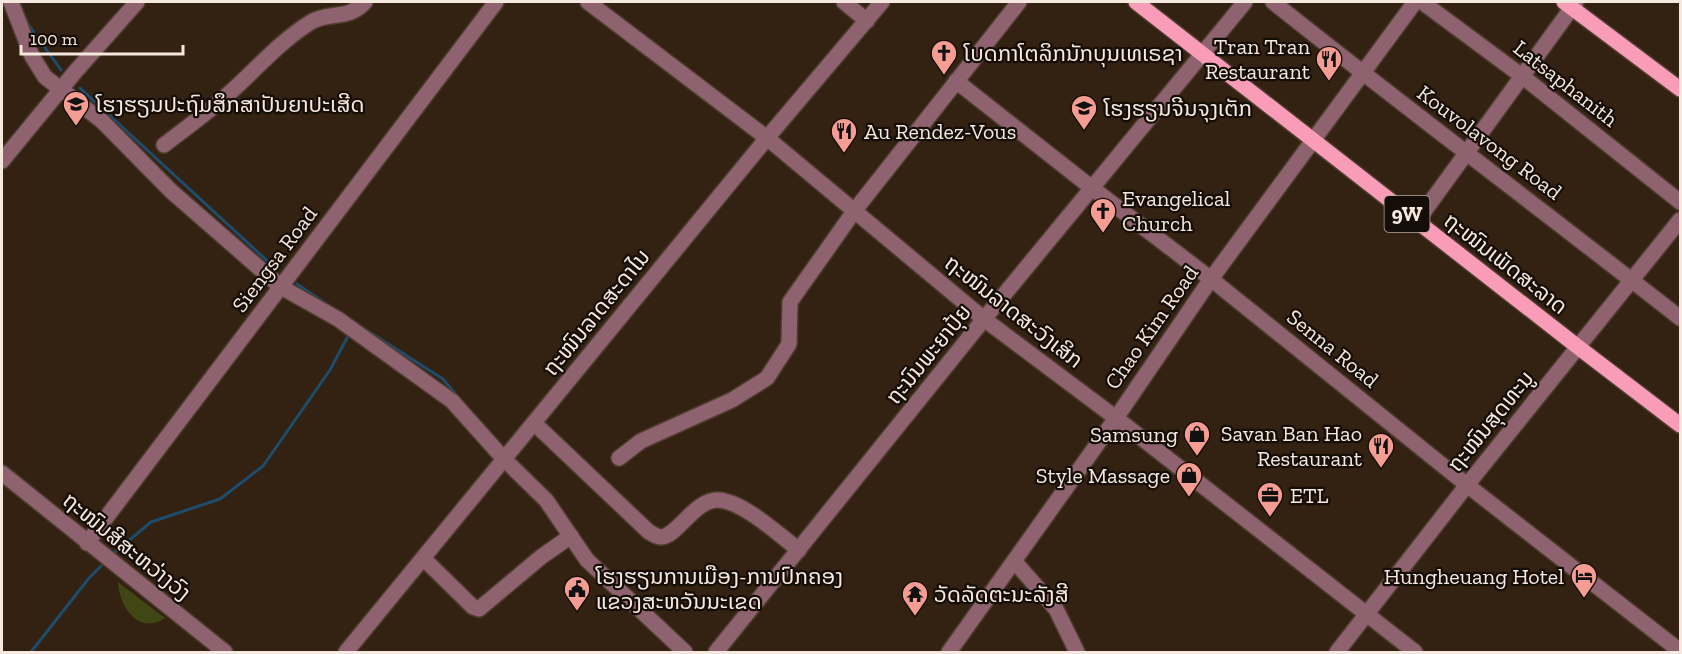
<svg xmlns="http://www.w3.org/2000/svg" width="1682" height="654" viewBox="0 0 1682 654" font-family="'Zilla Slab','Noto Sans Lao',serif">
	<rect width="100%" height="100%" fill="#332112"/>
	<path fill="#404614" d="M118,582l47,36c-27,18 -46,-12 -47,-36z"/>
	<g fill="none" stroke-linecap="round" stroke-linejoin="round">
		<g stroke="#1d4c6c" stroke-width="3">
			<path d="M19,2l9,22 33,46"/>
			<path d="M80,88l195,180"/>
			<path d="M297,284l34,23"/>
			<path d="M357,324l86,55 15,18"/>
			<path d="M114,553l37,-31 69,-23 43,-33 67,-96 18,-34"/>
			<path d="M31,652l58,-74 12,-12"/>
		</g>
		<g stroke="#4e3d2f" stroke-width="18">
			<g id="minor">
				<path d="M11,2l21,54 13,21 57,44 69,70 110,96 57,32 114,82 52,58 42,41 41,60 98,92"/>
				<path d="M588,2l179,136 217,181 132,99 299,234"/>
				<path d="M844,2l23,19"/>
				<path d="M1273,2c134,107 272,210 407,316"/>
				<path d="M1422,2l100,74 158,126"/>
				<path d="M956,81l136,107 119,91 256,206 213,166"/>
				<path d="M164,145c23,-18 49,-36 71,-57 25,-23 47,-48 76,-66 18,-11 37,-1 54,-20"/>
				<path d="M2,161l73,-89 62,-70"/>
				<path d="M1417,221l159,-219"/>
				<path d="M534,423l115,109c4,2 8,5 12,5 17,-1 34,-38 57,-37 25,1 61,35 81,50"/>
				<path d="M619,458l22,-17 91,-41 35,-22 22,-34 1,-42 65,-92 164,-208"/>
				<path d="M2,473l223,179"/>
				<path d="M87,543l409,-541"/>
				<path d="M424,559l49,48 6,2 62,-52 30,-21"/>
				<path d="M1015,562l41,47 21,43"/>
				<path d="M346,652l421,-514 115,-136"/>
				<path d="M716,652l268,-333 261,-317"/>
				<path d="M949,652l167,-234 95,-139 204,-277"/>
				<path d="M1337,652l130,-167 213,-265"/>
			</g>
		</g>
		<g stroke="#4e3d2f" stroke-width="18">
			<g id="major">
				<path d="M1136,2l442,345 102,78"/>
				<path d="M1564,2l116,87"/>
			</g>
		</g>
		<use href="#minor" stroke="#8e626f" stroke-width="15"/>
		<use href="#major" stroke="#f89cb8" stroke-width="15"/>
	</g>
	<defs>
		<g id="church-pin" transform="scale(1.35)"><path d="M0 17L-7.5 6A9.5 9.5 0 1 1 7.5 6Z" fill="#f59c93" stroke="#150d07"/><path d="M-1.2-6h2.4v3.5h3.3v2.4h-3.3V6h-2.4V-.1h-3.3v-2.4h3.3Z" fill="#111"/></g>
		<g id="restaurant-pin" transform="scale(1.35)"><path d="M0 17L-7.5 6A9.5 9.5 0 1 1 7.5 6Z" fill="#f59c93" stroke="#150d07"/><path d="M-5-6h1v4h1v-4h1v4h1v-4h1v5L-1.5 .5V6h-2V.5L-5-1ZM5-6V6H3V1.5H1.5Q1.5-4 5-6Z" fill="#111"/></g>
		<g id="school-pin" transform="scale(1.35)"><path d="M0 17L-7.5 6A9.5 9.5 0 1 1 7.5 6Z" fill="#f59c93" stroke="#150d07"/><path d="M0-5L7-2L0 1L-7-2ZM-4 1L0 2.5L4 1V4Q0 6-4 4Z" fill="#111"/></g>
		<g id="shop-pin" transform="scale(1.35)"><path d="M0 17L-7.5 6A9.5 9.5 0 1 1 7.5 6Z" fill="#f59c93" stroke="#150d07"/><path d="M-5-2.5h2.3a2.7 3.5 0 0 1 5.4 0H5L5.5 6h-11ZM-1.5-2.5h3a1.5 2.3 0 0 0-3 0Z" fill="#111"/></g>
		<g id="office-pin" transform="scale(1.35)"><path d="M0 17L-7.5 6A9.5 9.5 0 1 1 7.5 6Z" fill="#f59c93" stroke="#150d07"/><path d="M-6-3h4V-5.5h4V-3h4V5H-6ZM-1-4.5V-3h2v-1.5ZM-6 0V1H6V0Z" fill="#111"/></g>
		<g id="hotel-pin" transform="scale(1.35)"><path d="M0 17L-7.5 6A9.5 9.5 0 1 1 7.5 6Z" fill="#f59c93" stroke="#150d07"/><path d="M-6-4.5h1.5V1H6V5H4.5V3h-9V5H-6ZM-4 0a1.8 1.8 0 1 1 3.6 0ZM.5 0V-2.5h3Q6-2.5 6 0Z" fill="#111"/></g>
		<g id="civic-pin" transform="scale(1.35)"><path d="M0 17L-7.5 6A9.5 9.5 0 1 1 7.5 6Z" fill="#f59c93" stroke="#150d07"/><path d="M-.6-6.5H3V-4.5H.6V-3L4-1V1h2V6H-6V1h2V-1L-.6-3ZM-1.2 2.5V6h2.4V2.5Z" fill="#111"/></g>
		<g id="temple-pin" transform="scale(1.35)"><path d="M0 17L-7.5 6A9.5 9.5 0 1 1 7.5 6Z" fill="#f59c93" stroke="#150d07"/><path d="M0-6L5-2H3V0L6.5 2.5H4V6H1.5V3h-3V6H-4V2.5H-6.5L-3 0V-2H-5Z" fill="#111"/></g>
	</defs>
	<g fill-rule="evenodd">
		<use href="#church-pin" x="944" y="53"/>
		<use href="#restaurant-pin" x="1329" y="59"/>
		<use href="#school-pin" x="76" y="104"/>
		<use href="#school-pin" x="1084" y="108"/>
		<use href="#restaurant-pin" x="844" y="131"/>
		<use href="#church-pin" x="1103" y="211"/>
		<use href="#shop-pin" x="1197" y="434"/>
		<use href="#restaurant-pin" x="1381" y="446"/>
		<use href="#shop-pin" x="1189" y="475"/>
		<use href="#office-pin" x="1270" y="495"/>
		<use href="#hotel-pin" x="1584" y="576"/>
		<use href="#civic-pin" x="577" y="589"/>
		<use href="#temple-pin" x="915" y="594"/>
	</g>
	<g text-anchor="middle" stroke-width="4.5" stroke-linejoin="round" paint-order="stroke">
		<rect fill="#150d07" stroke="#b2a69e" stroke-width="1.5" x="1384.5" y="196" width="45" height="36" rx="4.5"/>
		<g font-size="21" font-weight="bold" fill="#f5e8de">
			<text x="1407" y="221">9W</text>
		</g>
		<g font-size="22" fill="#f5e8de" stroke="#150d07" text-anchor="start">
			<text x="1310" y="54" text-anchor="end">Tran Tran<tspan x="1310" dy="25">Restaurant</tspan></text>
			<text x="964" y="61">ໂບດກາໂຕລິກນັກບຸນເທເຣຊາ</text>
			<text x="96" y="112">ໂຮງຮຽນປະຖົມສຶກສາປັນຍາປະເສີດ</text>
			<text x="1104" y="116">ໂຮງຮຽນຈີນຈຸງເຕັກ</text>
			<text x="864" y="139">Au Rendez-Vous</text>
			<text x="1122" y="206">Evangelical<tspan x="1122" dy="25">Church</tspan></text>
			<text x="1362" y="441" text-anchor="end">Savan Ban Hao<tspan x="1362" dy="25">Restaurant</tspan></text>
			<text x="1178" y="442" text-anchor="end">Samsung</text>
			<text x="1170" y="483" text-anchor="end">Style Massage</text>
			<text x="1290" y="503">ETL</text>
			<text x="596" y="584">ໂຮງຮຽນການເມືອງ-ການປົກຄອງ<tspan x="596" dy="25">ແຂວງສະຫວັນນະເຂດ</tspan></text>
			<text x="1564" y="584" text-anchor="end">Hungheuang Hotel</text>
			<text x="934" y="602">ວັດລັດຕະນະລັງສີ</text>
		</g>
		<g font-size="22" fill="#f5e8de" stroke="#150d07">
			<text transform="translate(1566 83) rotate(38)" y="8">Latsaphanith</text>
			<text transform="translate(1490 142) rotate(37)" y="8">Kouvolavong Road</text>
			<text transform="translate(274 259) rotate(-53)" y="8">Siengsa Road</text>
			<text transform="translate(1506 263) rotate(38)" y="8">ຖະໜົນເພັດສະລາດ</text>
			<text transform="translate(1014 311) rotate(38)" y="8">ຖະໜົນລາດສະວົງເສິກ</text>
			<text transform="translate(596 312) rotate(-51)" y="8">ຖະໜົນລາດສະດາໄນ</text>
			<text transform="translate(1151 327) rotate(-55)" y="8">Chao Kim Road</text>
			<text transform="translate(1333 348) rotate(39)" y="8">Senna Road</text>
			<text transform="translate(928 354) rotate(-51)" y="8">ຖະນົນພະຍາປຸ້ຍ</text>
			<text transform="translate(1490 421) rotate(-51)" y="8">ຖະໜົນສຸດທະນູ</text>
			<text transform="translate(127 546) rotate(39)" y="8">ຖະໜົນສີສະຫວ່າງວົງ</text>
		</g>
	</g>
	<rect width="1682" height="654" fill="none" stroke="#f5e8de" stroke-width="6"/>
	<path d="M21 45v9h162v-9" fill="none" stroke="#f5e8de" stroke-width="3"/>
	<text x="30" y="45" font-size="18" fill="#f5e8de" stroke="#150d07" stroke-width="4.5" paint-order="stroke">100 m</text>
</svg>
